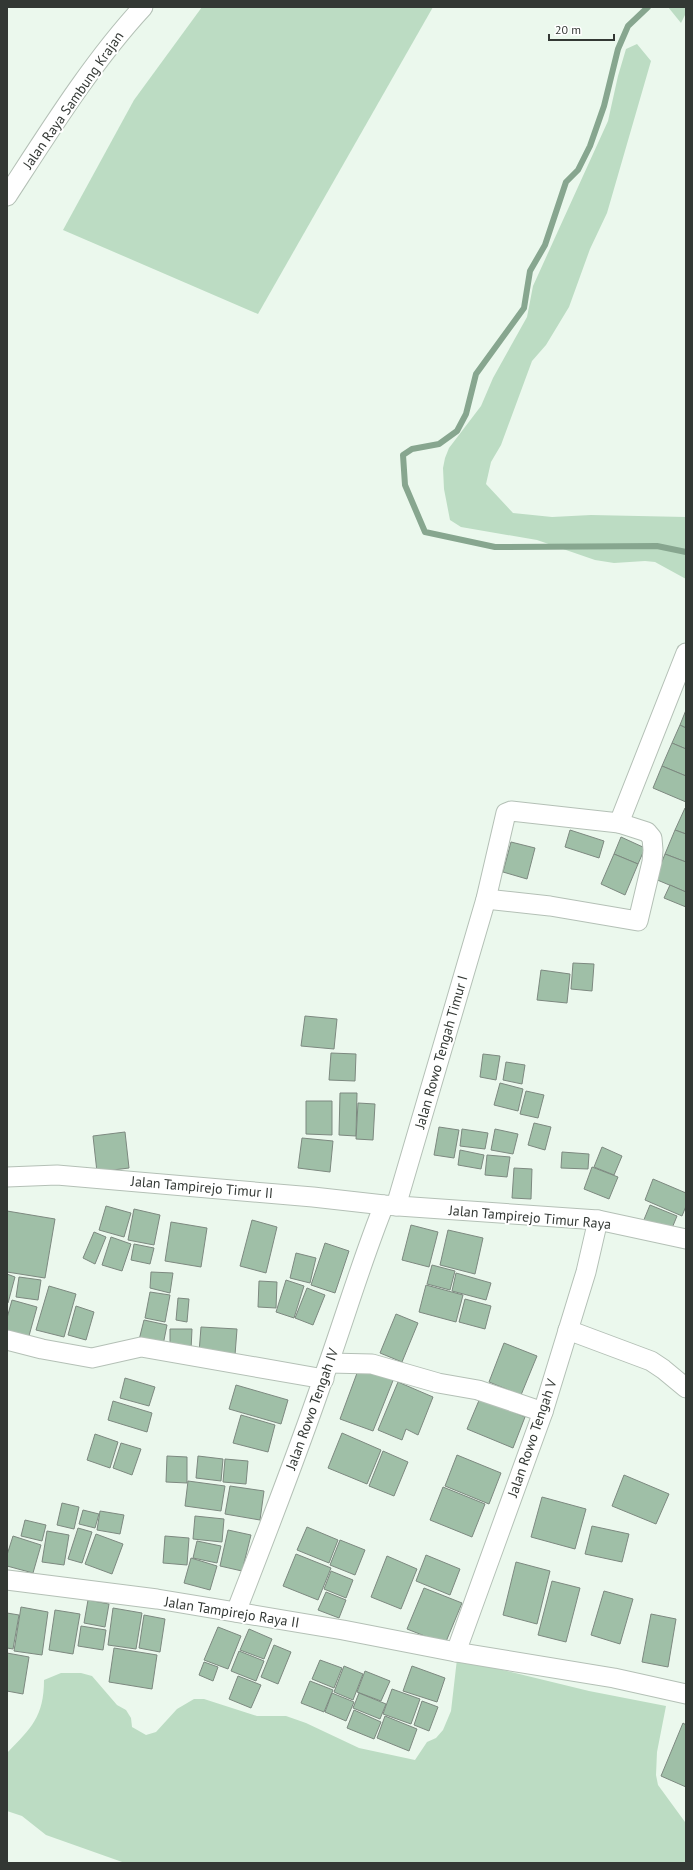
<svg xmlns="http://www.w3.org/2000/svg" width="693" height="1870" viewBox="0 0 693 1870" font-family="'PT Sans',sans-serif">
	<rect width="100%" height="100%" fill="#ebf8ed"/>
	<g fill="#bcdcc3">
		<path d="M202,7h231l-175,307 -195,-84 71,-130z"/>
		<path d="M668,7h18v6l-5,10z"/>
		<path d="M637,44l14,17 -44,152 -17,36 -21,58 -23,38 -14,16 -31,84 -10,17 -5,22 27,29 39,4 39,-2 95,2v62l-31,-17 -10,-1 -31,2 -19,-3 -58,-20 -76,-13 -11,-7 -6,-31 -1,-21 2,-10 4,-10 32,-42 12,-28 34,-61 6,-31 75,-165 10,-45 8,-27z"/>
		<path d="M457,1659l132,32 77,15 -9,46 -1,23 2,10 27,37 1,41h-561l-79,-28 -24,-19 -15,-5v-58c24,-25 37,-36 37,-73l17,-7h20l11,3 25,29 9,5 5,8 1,9 14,8 10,-3 21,-23 17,-10h10l53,17h29l20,7 53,25 56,12 12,-18 9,-4 7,-8 8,-19z"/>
	</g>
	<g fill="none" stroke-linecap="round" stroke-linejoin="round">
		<path stroke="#87a68f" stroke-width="6" d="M648,7l-20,19 -10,23 -14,57 -14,40 -12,24 -12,12 -21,63 -15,26 -6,37 -48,66 -10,40 -9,17 -18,13 -27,5 -9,6 2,30 20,47 70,15 162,-1 29,6"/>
	</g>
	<g fill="#9fbfa7" stroke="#7d8980">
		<path d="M686,710v18l-6,-3z"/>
		<path d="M680,725l6,3v21l-14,-6z"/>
		<path d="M672,743l14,6v27l-24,-10z"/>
		<path d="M662,766l24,10v26l-33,-14z"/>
		<path d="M685,808h1v26l-11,-4z"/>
		<path d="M570,830l34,11 -5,17 -34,-11z"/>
		<path d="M675,830l11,4v28l-21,-8z"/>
		<path d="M621,837l24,11 -7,16 -24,-10z"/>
		<path d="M511,842l24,6 -8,31 -24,-7z"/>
		<path d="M614,854l24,10 -13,31 -24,-11z"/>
		<path d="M665,854l21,8v30l-31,-13z"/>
		<path d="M670,885l16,7v15l-22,-9z"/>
		<path d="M573,963l21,1 -2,27 -21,-2z"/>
		<path d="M541,970l29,4 -3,29 -30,-3z"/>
		<path d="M305,1016l32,3 -3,30 -33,-3z"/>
		<path d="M331,1053l25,1 -1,27 -26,-1z"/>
		<path d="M483,1054l17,2 -4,24 -16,-3z"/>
		<path d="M506,1062l19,3 -3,19 -19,-4z"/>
		<path d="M500,1083l23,6 -5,22 -24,-6z"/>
		<path d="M526,1091l18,4 -6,23 -18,-4z"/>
		<path d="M340,1093h17l-1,43 -17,-1z"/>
		<path d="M306,1101h26v34l-26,-1z"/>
		<path d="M358,1103l17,1 -2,36 -17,-1z"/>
		<path d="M534,1123l17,4 -6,23 -17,-5z"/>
		<path d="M439,1127l20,3 -5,28 -20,-3z"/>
		<path d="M462,1129l26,4 -3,16 -25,-3z"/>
		<path d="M495,1129l23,5 -5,20 -22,-4z"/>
		<path d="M125,1132l4,36 -32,4 -4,-36z"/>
		<path d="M302,1138l31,3 -3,31 -32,-4z"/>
		<path d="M602,1147l20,9 -8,19 -20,-8z"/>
		<path d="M460,1150l24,5 -3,14 -23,-4z"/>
		<path d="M562,1152l27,2 -1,15 -27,-1z"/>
		<path d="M487,1155l23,2 -3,20 -22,-2z"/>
		<path d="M592,1167l26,10 -9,22 -25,-10z"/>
		<path d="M514,1168l18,1 -1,30 -19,-1z"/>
		<path d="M653,1179l33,14v13l-4,10 -37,-16z"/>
		<path d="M650,1205l27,11 -7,17 -27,-11z"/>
		<path d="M106,1206l25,7 -7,24 -25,-7z"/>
		<path d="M134,1209l26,6 -6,30 -26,-5z"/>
		<path d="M7,1211l48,8 -10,59 -38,-6z"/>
		<path d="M252,1220l25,7 -11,46 -26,-7z"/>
		<path d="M171,1222l36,6 -6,39 -36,-6z"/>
		<path d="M411,1225l27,7 -9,35 -27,-7z"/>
		<path d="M448,1230l35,8 -8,36 -35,-9z"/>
		<path d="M94,1232l12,5 -11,27 -12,-6z"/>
		<path d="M111,1237l20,7 -9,27 -20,-6z"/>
		<path d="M325,1243l24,8 -14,42 -24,-8z"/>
		<path d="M134,1244l20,4 -4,16 -19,-4z"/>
		<path d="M296,1253l20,5 -6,25 -20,-5z"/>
		<path d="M432,1265l23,6 -5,19 -23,-6z"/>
		<path d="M151,1272l22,1 -3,20 -20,-5z"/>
		<path d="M456,1273l35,10 -5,17 -34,-9z"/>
		<path d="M7,1274l8,3 -7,26h-1z"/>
		<path d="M19,1277l22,3 -3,20 -22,-3z"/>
		<path d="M286,1280l18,6 -10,32 -18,-6z"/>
		<path d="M259,1281l18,1 -1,26 -18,-1z"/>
		<path d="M426,1285l37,10 -7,27 -37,-10z"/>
		<path d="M49,1286l27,8 -12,43 -28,-7z"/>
		<path d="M307,1288l18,7 -12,30 -18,-7z"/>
		<path d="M150,1292l20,3 -5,27 -20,-4z"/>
		<path d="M178,1298l11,1 -2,23 -11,-2z"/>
		<path d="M465,1299l26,7 -6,23 -26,-7z"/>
		<path d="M12,1300l25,7 -10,36 -20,-5v-20z"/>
		<path d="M76,1306l18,6 -8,28 -18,-5z"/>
		<path d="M396,1314l22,9 -16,39 -22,-9z"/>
		<path d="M144,1320l23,5 -5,25 -24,-6z"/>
		<path d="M201,1327l36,2 -2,26 -36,-2z"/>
		<path d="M170,1329h22l-1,21h-21z"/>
		<path d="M504,1343l33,13 -16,39 -32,-13z"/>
		<path d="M360,1365l34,13 -21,53 -33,-12z"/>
		<path d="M125,1378l30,9 -6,19 -29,-8z"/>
		<path d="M398,1382l35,15 -15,38 -12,-6 -4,11 -24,-10z"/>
		<path d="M236,1385l52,15 -7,24 -52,-15z"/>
		<path d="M480,1398l45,19 -12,31 -46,-19z"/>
		<path d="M113,1401l39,12 -5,19 -39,-12z"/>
		<path d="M241,1415l34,10 -7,27 -35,-9z"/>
		<path d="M342,1433l39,17 -14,34 -39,-16z"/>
		<path d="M95,1434l23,8 -8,26 -23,-8z"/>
		<path d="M121,1443l20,6 -9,26 -19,-7z"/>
		<path d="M383,1451l25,11 -14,34 -25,-10z"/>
		<path d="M457,1455l44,18 -12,31 -44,-18z"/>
		<path d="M167,1456l20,1v26l-21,-1z"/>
		<path d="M198,1456l25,3 -2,22 -25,-3z"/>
		<path d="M225,1459l23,2 -2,23 -23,-2z"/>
		<path d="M624,1475l45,19 -13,30 -44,-18z"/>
		<path d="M188,1481l37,5 -4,25 -36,-5z"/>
		<path d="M230,1486l34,5 -4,29 -35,-6z"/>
		<path d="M443,1487l42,17 -13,33 -42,-17z"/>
		<path d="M542,1497l44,12 -11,40 -44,-12z"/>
		<path d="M62,1503l17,4 -5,22 -17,-4z"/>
		<path d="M83,1510l16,4 -4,14 -16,-4z"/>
		<path d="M100,1511l24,4 -4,19 -23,-4z"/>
		<path d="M195,1516l29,3 -2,23 -29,-3z"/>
		<path d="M25,1520l21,5 -4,16 -21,-5z"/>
		<path d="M592,1526l37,8 -7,28 -37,-8z"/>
		<path d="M307,1527l31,13 -9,23 -32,-13z"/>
		<path d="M78,1528l14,4 -10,31 -14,-4z"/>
		<path d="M228,1530l23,5 -9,36 -22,-5z"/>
		<path d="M47,1531l22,4 -5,30 -22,-3z"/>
		<path d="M96,1534l27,10 -11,30 -27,-10z"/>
		<path d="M13,1536l28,9 -8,28 -26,-7v-11z"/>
		<path d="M165,1536l24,2 -2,27 -24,-2z"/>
		<path d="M340,1540l25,10 -10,25 -25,-10z"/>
		<path d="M197,1541l24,5 -4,17 -24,-5z"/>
		<path d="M296,1554l35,14 -13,32 -35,-14z"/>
		<path d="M426,1555l34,14 -10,26 -34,-14z"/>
		<path d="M387,1556l30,13 -16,40 -30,-12z"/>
		<path d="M191,1558l26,8 -7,24 -26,-7z"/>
		<path d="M516,1562l34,9 -13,53 -34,-9z"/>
		<path d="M331,1571l22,9 -7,18 -22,-9z"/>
		<path d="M552,1581l28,7 -14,54 -28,-7z"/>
		<path d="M424,1588l38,15 -17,41 -38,-15z"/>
		<path d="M604,1591l29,8 -13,45 -29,-9z"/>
		<path d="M326,1592l20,8 -7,18 -21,-8z"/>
		<path d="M88,1600l21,4 -4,23 -21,-4z"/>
		<path d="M21,1607l27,5 -6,43 -28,-4z"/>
		<path d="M113,1608l29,5 -6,36 -28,-4z"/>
		<path d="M55,1610l25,4 -7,40 -24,-4z"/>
		<path d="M7,1613l12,2 -6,34 -6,-1z"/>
		<path d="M651,1614l25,5 -8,48 -26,-5z"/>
		<path d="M144,1615l21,4 -5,33 -21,-4z"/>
		<path d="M81,1626l25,4 -3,20 -25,-4z"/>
		<path d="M218,1627l23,9 -13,33 -24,-9z"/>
		<path d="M249,1629l23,10 -8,20 -24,-9z"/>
		<path d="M274,1645l17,7 -13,32 -17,-7z"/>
		<path d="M114,1648l43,7 -5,34 -43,-7z"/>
		<path d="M239,1651l25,10 -8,20 -25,-10z"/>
		<path d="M7,1653l22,4 -6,37 -16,-3z"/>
		<path d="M320,1660l22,8 -8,20 -22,-9z"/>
		<path d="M204,1662l14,5 -5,14 -14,-6z"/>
		<path d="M344,1666l19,8 -10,26 -19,-8z"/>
		<path d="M412,1666l33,12 -8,24 -34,-11z"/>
		<path d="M365,1671l25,10 -9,20 -24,-9z"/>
		<path d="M238,1676l23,9 -10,23 -22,-9z"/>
		<path d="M310,1681l23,9 -9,22 -23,-9z"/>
		<path d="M392,1689l28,10 -9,25 -28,-10z"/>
		<path d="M332,1693l22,9 -8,19 -21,-9z"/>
		<path d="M359,1693l27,11 -6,15 -27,-11z"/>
		<path d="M422,1701l16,6 -9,24 -15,-6z"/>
		<path d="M354,1710l27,12 -7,17 -27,-11z"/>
		<path d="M385,1716l32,13 -8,22 -32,-13z"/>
		<path d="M683,1723l3,2v62l-25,-11z"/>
	</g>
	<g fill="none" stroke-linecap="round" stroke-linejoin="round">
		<g stroke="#b4c0b6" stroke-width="21">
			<g id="street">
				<path d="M7,196c41,-63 85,-134 136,-189"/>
				<path d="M486,899l64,7 88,15 14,-59 1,-12 -1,-12 -5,-6 -28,-9"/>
				<path d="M7,1177l50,-2 256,22 71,8 214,15 88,19"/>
				<path d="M396,1206l90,-307 20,-86 5,-2 108,12 67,-170"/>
				<path d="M568,1330l83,31 12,8 23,19"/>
				<path d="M7,1340l35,9 50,9 49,-11 183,32"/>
				<path d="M329,1363l43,1 66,19 40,7 65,22"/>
				<path d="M7,1580l150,19 186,31 113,22 158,26 72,16"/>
				<path d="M236,1612c30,-77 60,-154 87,-233 21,-58 38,-117 61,-174"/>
				<path d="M456,1652l87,-240 43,-140 12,-52"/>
			</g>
		</g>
		<use href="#street" stroke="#fff" stroke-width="19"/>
	</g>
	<g text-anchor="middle" stroke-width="4" stroke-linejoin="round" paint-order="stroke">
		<g font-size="14" fill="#333834" stroke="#fff">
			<text transform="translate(73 100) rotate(-55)" y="5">Jalan Raya Sambung Krajan</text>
			<text transform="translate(441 1052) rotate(-74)" y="5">Jalan Rowo Tengah Timur I</text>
			<text transform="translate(202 1187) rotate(5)" y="5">Jalan Tampirejo Timur II</text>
			<text transform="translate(530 1217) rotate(5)" y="5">Jalan Tampirejo Timur Raya</text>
			<text transform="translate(312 1409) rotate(-70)" y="5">Jalan Rowo Tengah IV</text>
			<text transform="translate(532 1438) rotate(-71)" y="5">Jalan Rowo Tengah V</text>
			<text transform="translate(232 1612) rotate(9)" y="5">Jalan Tampirejo Raya II</text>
		</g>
	</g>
	<rect width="693" height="1870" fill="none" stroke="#333834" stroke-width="16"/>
	<path d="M549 34v6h65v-6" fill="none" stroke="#333834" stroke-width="2"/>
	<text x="555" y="34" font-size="12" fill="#333834" stroke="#ffffff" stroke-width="3" paint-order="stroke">20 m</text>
</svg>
